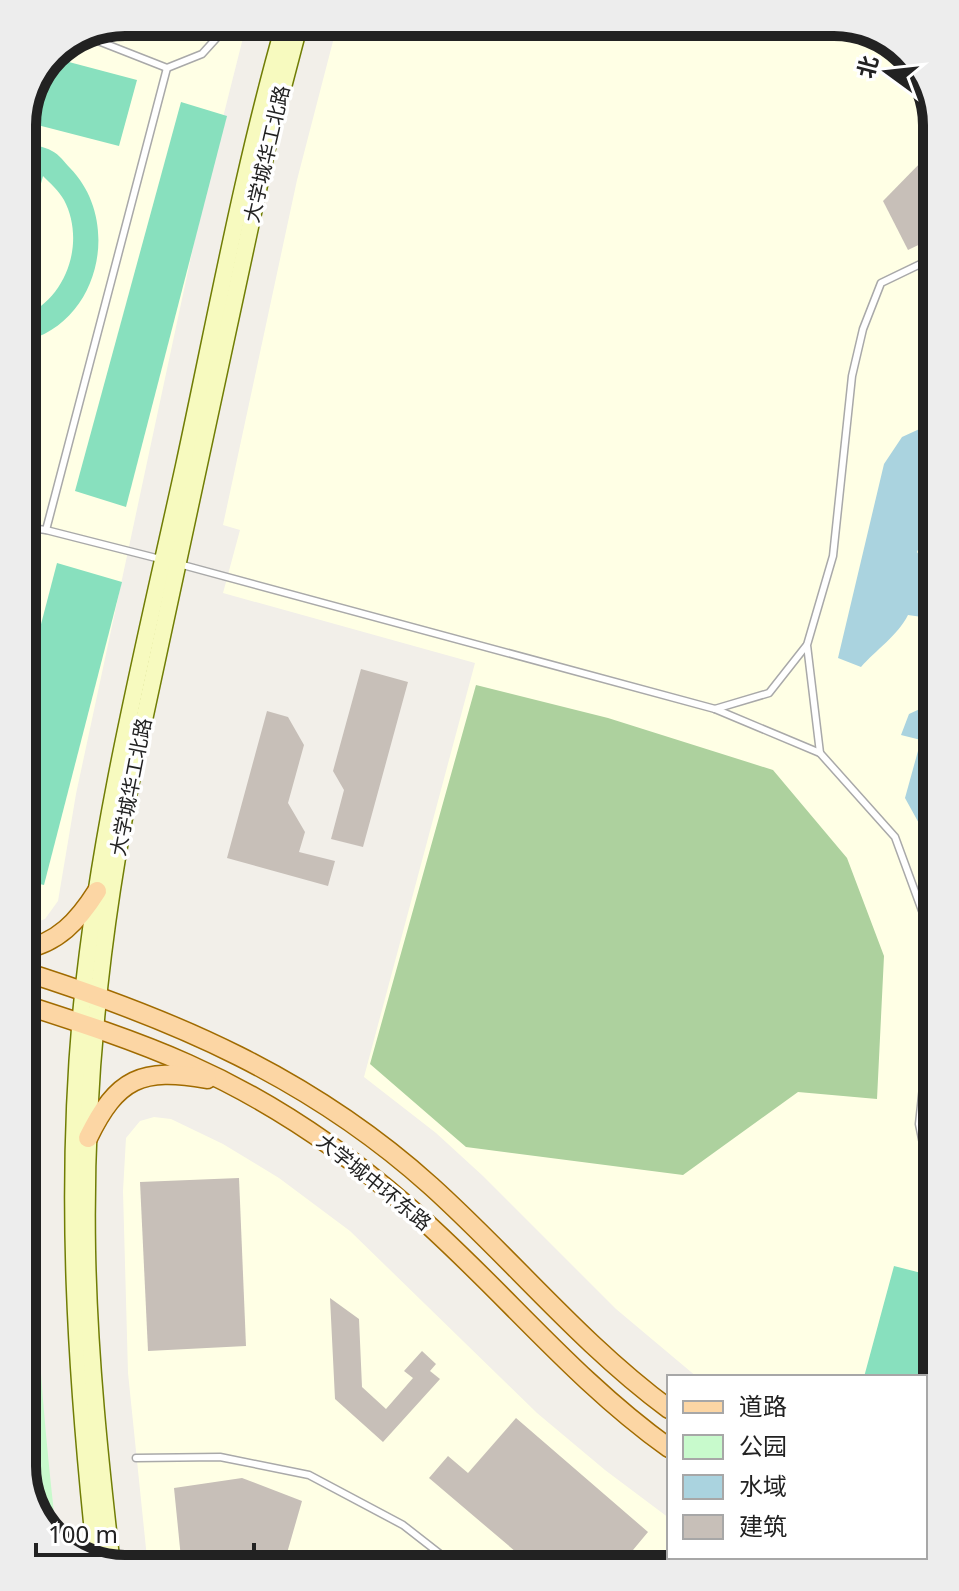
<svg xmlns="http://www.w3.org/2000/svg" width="959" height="1591" viewBox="0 0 959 1591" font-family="'Noto Sans','Noto Sans SC',sans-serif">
	<rect width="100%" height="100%" fill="#f2efe9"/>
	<g fill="#ffffe5">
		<path d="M125,22h122l-38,151 -133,621 -18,107 -13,18 -17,6 -6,-1v-806l30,-66z"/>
		<path d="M338,22h503l87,66 9,37v1342l-12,39v-129h-228l-81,-68 -133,-133 -47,-43 -72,-56 111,-414 -252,-70 17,-63 -17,-5 74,-345z"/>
		<path d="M154,1117l17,2 52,25 56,34 71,53 187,182 68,57 64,48v39h62l6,4 -589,7 -20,-195 -5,-182 3,-53 14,-17z"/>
	</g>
	<path fill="#add19e" d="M476,685l132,33 165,52 74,88 37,98 -7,143 -79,-7 -115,83 -217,-28 -96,-83z"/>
	<path fill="#c8facc" d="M22,1067l12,16 4,16c2,57 -3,114 -2,172 2,90 11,179 21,269l-25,-29 -10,-45z"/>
	<g fill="#88e0be">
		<path d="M50,57l87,23 -18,66 -97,-25z"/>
		<path d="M181,102l46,14 -101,391 -51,-16z"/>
		<path d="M22,143c9,2 22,3 30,8 7,3 13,12 18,17 53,54 29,157 -48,174v-25c45,-18 64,-75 42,-117 -5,-9 -14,-17 -21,-24l-21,78z"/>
		<path d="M57,563l65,19 -78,303 -22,-5v-183z"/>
		<path d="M894,1266l43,11v180l-12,-3v-77h-61z"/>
	</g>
	<g fill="#aad3df">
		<path d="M937,421v106l-12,7 -8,18 13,19 7,1v122l-15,-30 4,-13 -8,-14 4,-20 -14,-2c-10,20 -32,35 -47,52l-23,-9 46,-194 18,-27z"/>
		<path d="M937,701v155l-32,-58 16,-58 -20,-5 8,-21z"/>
	</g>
	<g fill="#c7bfb8">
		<path d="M927,156l10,3v77l-29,14 -25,-49z"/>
		<path d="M937,324v70l-14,-3 -3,-40z"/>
		<path d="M361,669l47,13 -45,165 -32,-8 13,-49 -11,-19z"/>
		<path d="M267,711l21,6 16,28 -16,58 17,29 -6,20 36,9 -7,25 -101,-28z"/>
		<path d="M239,1178l7,168 -98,5 -8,-169z"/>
		<path d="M330,1298l29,21 3,68 24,22 27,-31 -9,-7 18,-20 14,13 -6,7 10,8 -57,63 -48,-43z"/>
		<path d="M516,1418l132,114 -25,30 -94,1 -100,-85 19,-22 20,17z"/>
		<path d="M242,1478l60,23 -19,66 -101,1 -8,-80z"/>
	</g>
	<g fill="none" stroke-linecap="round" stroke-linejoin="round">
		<g stroke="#a9a9a9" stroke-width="9">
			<g id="service">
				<path d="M88,37l79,31 35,-14 29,-32"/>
				<path d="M22,527l24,3 114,29"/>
				<path d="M46,530l121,-462"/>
				<path d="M179,564l536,145 105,44"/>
				<path d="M715,709l54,-16 37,-47"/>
				<path d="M937,1184l-7,-6 -11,-54 12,-111 -3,-86 -33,-90 -75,-84 -13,-108 26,-89 19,-180 11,-47 18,-46 56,-27"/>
				<path d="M136,1458l84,-1 89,18 94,50 50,39"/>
			</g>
		</g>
		<g stroke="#707d05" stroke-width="19">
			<g id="secondary">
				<path d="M96,1561c-20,-187 -32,-368 -14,-556 18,-182 63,-361 102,-539 32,-148 59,-298 101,-444"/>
				<path d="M112,1566c-12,-104 -23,-209 -25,-315 -3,-166 15,-332 49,-494l131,-609 33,-126"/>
			</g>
		</g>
		<g stroke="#a06b00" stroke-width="21">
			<g id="primary">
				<path d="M22,950c36,-7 56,-29 75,-59"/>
				<path d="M22,971c152,48 289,107 409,215 81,73 150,158 238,223"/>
				<path d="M22,1004c56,18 112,36 166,60 79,35 152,84 218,141 91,78 165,173 263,243"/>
				<path d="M88,1138c29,-60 54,-71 119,-59"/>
				<path d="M854,1557l4,2"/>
			</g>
		</g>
		<use href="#service" stroke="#fff" stroke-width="6"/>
		<use href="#secondary" stroke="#f7fabf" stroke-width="16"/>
		<use href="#primary" stroke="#fcd6a4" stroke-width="18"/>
	</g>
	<g text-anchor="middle" stroke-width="7" stroke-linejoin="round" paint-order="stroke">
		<g font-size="20" fill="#222" stroke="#fff">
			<text transform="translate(267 154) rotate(-77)" y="7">大学城华工北路</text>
			<text transform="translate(131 787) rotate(-79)" y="7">大学城华工北路</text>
			<text transform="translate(374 1182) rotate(39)" y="7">大学城中环东路</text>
		</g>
	</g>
	<path d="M0 0H959V1591H0ZM125 36H834A89 89 0 0 1 923 125V1466A89 89 0 0 1 834 1555H125A89 89 0 0 1 36 1466V125A89 89 0 0 1 125 36Z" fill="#ededed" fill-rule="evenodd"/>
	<path fill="none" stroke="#222" stroke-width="10" d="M125 36H834A89 89 0 0 1 923 125V1466A89 89 0 0 1 834 1555H125A89 89 0 0 1 36 1466V125A89 89 0 0 1 125 36Z"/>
	<rect x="667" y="1375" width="260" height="184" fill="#ffffff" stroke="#a7a7a7" stroke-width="2"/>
	<rect x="683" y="1401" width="40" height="12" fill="#fcd6a4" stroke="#a7a7a7" stroke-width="2"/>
	<text x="739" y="1415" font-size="24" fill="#222222">道路</text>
	<rect x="683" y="1435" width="40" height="24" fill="#c8facc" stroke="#a7a7a7" stroke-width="2"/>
	<text x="739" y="1455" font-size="24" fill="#222222">公园</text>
	<rect x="683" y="1475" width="40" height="24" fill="#aad3df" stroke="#a7a7a7" stroke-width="2"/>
	<text x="739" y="1495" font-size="24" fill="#222222">水域</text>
	<rect x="683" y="1515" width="40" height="24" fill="#c7bfb8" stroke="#a7a7a7" stroke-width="2"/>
	<text x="739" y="1535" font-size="24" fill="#222222">建筑</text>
	<g transform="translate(887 72) rotate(285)" stroke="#ffffff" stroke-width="6" paint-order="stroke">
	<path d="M0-6L14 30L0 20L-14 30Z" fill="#222222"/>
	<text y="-12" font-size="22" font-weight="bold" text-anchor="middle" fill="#222222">北</text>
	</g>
	<path d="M36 1543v12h218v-12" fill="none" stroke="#222222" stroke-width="4"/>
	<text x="48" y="1543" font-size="24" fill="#222222" stroke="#ffffff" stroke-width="6" paint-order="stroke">100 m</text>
</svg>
